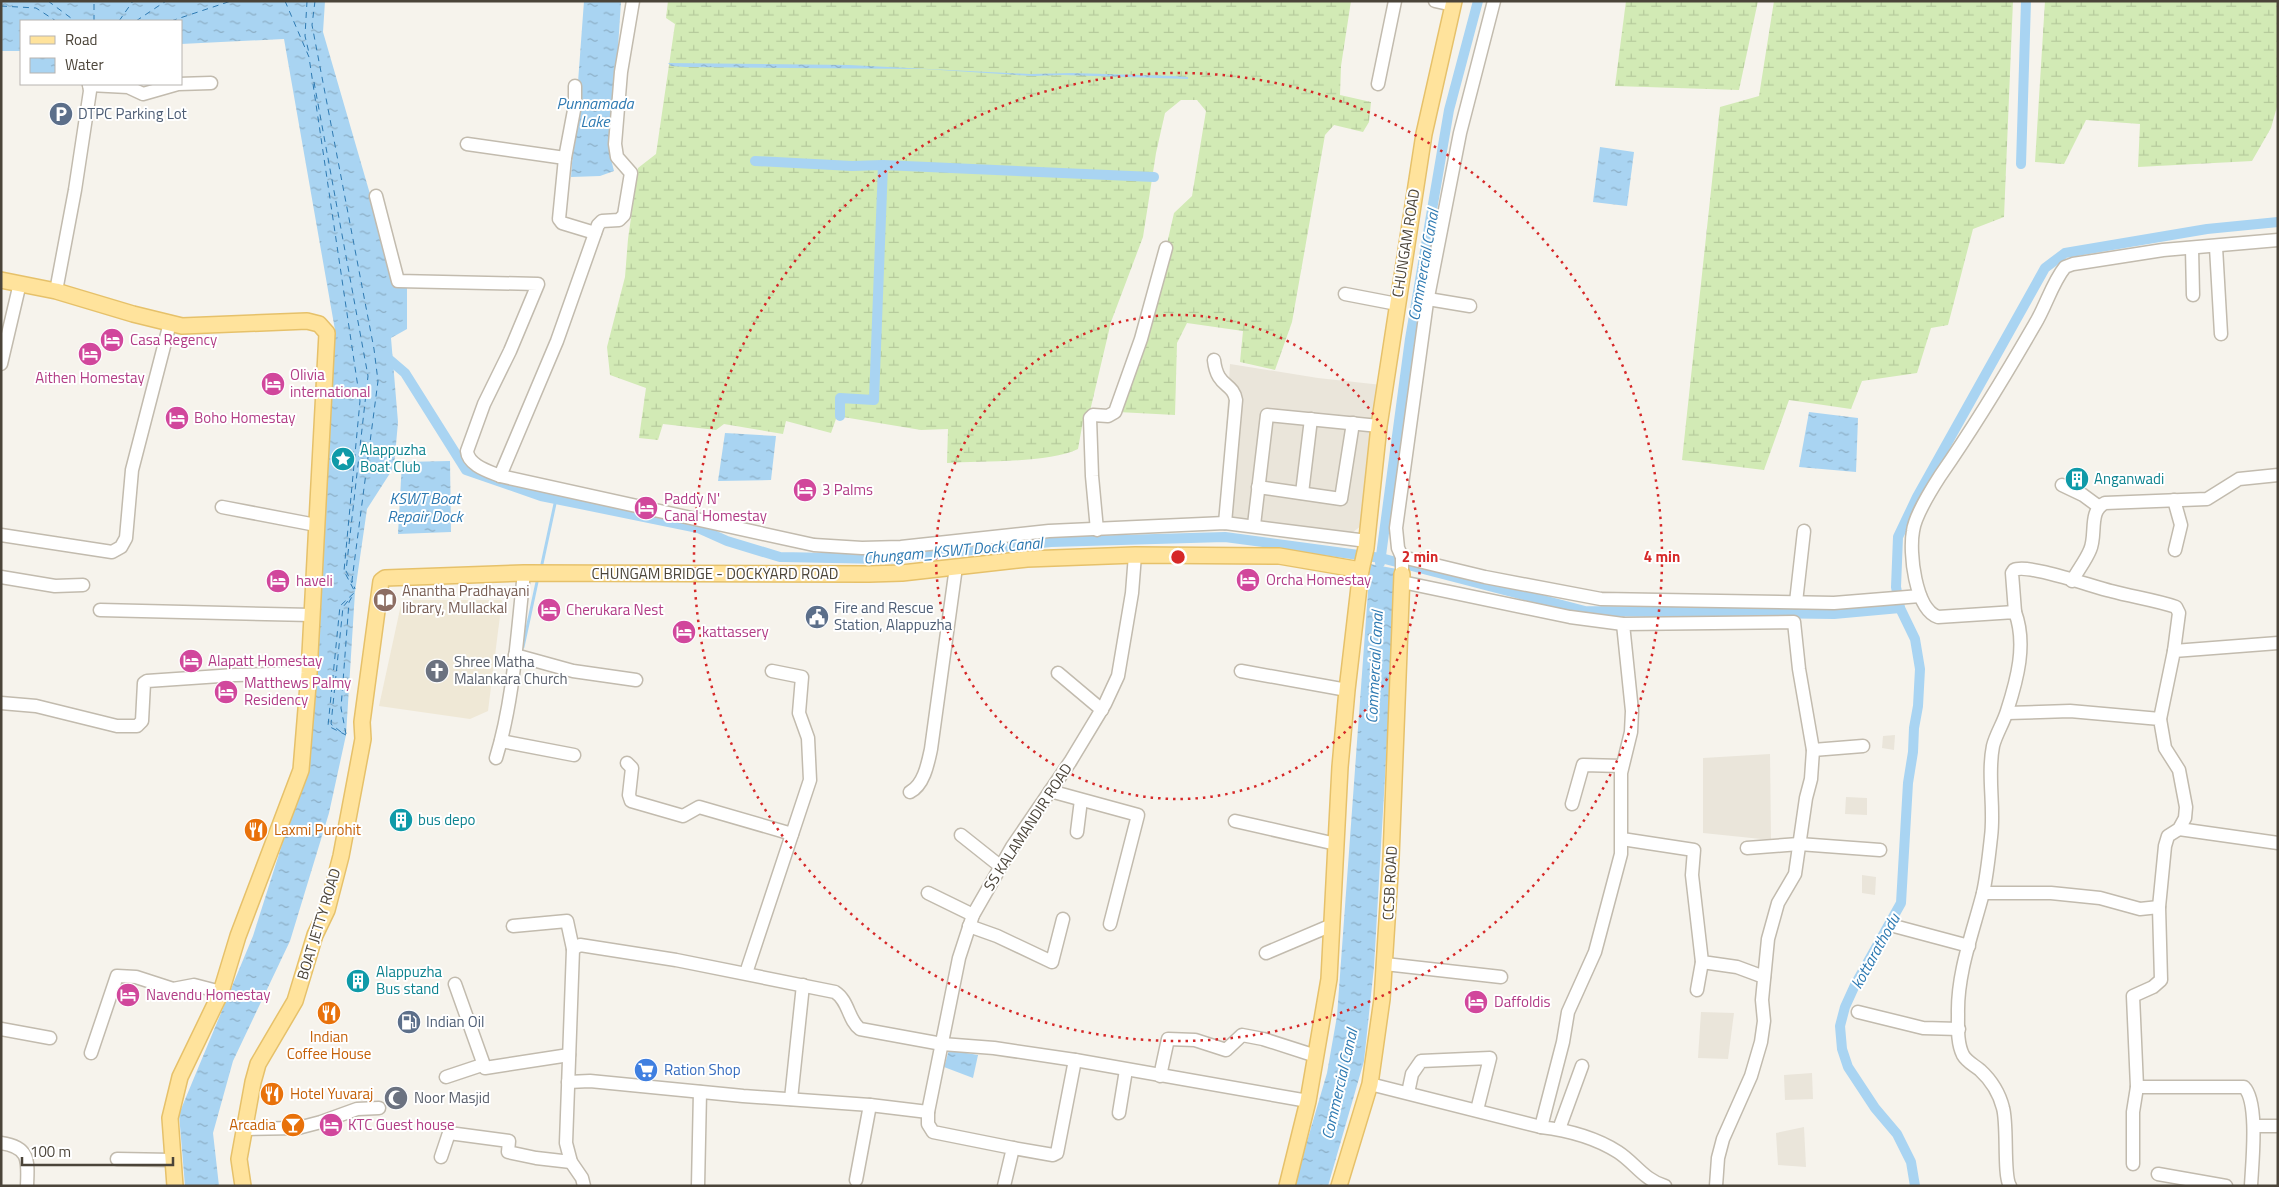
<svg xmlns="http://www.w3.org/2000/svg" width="2279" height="1187" viewBox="0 0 2279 1187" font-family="'Titillium Web',sans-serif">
	<defs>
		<pattern id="wetland-marsh" width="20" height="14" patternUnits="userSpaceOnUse" patternTransform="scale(1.25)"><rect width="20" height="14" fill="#d2eab5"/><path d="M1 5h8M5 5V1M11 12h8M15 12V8" fill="none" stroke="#b6ca9c"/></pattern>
		<pattern id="water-ripples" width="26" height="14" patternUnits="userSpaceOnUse" patternTransform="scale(1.25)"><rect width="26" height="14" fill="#a9d4f2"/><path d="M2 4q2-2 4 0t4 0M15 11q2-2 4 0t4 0" fill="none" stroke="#8caec5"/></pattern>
	</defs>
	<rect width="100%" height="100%" fill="#f6f3ec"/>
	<g fill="#eae5da">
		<path d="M1230,364l88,14 64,7 -17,129 -4,12 -12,9 -128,-18z"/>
		<path d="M1895,735l-1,15 -12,-2 1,-12z"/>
		<path d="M1770,754l1,86 -68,-7v-75z"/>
		<path d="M1846,797l21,1v17l-22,-1z"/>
		<path d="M1862,875l14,2 -1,18 -13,-2z"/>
		<path d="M1701,1012l33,1 -6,46 -30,-1z"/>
		<path d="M1812,1073l1,26 -28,1 -1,-25z"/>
		<path d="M1804,1127l2,40 -28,-2 -2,-32z"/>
	</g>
	<path fill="#efe8d6" d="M402,600h100l-14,111 -18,8 -91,-13z"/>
	<g fill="url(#wetland-marsh)">
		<path d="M668,1h683l-10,65 -1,29 31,7 -2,20 -6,10 -29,-7 -9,10 -33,187 -17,48 -35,-8 3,-31 -56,-8 -10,20 -2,72 -57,-3 37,-116 19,-83 18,-17 14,-85 -9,-11h-16l-16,13 -9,40 -13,84 -32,85 -21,89 -7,10 -5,28c-29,14 -97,12 -131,14l1,-34 -27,1 -84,-14 -6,17 -45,-12 -3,13 -59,-10 -8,6 -53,-6 -5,16 -19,-2 7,-50 -36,-13 -3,-28 18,-70 3,-38 10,-71 18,-14 19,-130 -9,-6z"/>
		<path d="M1626,1h132l-19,89 -124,-4z"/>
		<path d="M1774,1h239l-9,216 -31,12 -25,96 -17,3 -14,45 -55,8 -11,28 -62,-9 -25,70 -82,-10 38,-353 39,-11z"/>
		<path d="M2045,1h233v102l-7,25 -19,33 -114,6 2,-43 -54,-4 -22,44 -29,-2z"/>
	</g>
	<g fill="url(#water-ripples)">
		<path d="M1,1h324l-2,31 67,231 17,22v44l-16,9 7,84 -4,45 -27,42 -12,83 -9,143 -17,78 -39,128 -57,120 -20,72 6,53h-34l-6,-72 74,-178 53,-167 22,-301 7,-138 -51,-291 -103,5v-23h-160v30h-20z"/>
		<path d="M584,1h37l-10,158 3,12 -14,5 -29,1z"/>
		<path d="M668,63l181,2 181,9 42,-1 102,3 14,1v2l-125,-4 -30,1 -109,-7 -239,-2 -14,-1z"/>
		<path d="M1600,147l34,5 -7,54 -34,-4z"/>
		<path d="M1809,412l49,6 -2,54 -57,-5z"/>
		<path d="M725,433l51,3 -5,44 -53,1z"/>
		<path d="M450,461l1,71 -53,2 4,-72z"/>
		<path d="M1370,564l27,5 -23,398 -10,94 -36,125h-34l33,-113 10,-57z"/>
		<path d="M949,1050l29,5 -5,23 -29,-11z"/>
	</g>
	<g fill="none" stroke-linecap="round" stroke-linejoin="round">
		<g stroke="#a9d4f2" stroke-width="3">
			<path d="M542,564l14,-65"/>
			<path d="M523,647l14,-65"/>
		</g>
		<g stroke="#a9d4f2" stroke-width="10">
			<path d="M755,161l97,5 31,-1 -9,235 -34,-2v18"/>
			<path d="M2021,164l5,-163"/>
			<path d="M883,165l271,12"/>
			<path d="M384,355l21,18 61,97 75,26 157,32 29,13 53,16 105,2 166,-17 174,-5 156,21 204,53 249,3 66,-6 -4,-21 2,-50 19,-40 128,-229 20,-15 142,-24 71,-7"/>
			<path d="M1380,563l30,-224 39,-229 29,-109"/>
			<path d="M1900,608l15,31 5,30 -2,37 -4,22 -1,24 -5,31 -7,120 -46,82 -10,22 -5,19 2,23 6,18 27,41 22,26 14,28 4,24"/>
		</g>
		<g stroke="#2e7ab2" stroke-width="1" stroke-dasharray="6 5" stroke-linecap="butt">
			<path d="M48,1l27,20"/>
			<path d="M285,1l24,56 51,344 -16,170 11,21 -15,14 -12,120 18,9"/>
			<path d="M307,1l-2,35 4,17"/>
			<path d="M315,1l-3,24 62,324 4,32 -26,199 3,9"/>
			<path d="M1,6l35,2 20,13"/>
			<path d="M94,21v-20"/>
			<path d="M119,21l14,-20"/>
			<path d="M136,21l30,-20"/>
			<path d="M171,21l60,-20"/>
			<path d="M314,82l54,294 -22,195 6,12"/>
			<path d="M341,732l-10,-8 12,-117 8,-10"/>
			<path d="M346,734l-5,-26 8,-106 4,-7"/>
		</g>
		<g stroke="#c2bbae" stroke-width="15">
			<g id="minor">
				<path d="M1435,1l18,4"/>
				<path d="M1378,84l17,-83"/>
				<path d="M89,85l39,2 15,7 35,-10 33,-1"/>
				<path d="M575,86v19l-10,53 -6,61 3,4 33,10"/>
				<path d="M467,144l98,14"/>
				<path d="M376,196l22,85 140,3 -28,67 -26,53 -17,47c1,14 21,20 33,25l314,69 48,3 39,-1 148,-16 176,-8 142,18"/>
				<path d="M2216,247l5,87"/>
				<path d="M2192,248l1,47"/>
				<path d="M56,291l19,-101 15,-99 -1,-7"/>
				<path d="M1345,294l52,10"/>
				<path d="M1428,299l42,7"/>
				<path d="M1214,360c3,28 19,22 22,40l-11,123"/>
				<path d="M1,364l19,-81"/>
				<path d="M500,476l57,-135 41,-116 4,-4 17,-1 5,-5 7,-42 -14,-16 -2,-13 6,-72 12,-71"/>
				<path d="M2062,485l21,10 15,11"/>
				<path d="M1258,487l83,12 12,-76"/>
				<path d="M1302,493l9,-74"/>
				<path d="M2174,500l7,25 -6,25"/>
				<path d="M222,507l94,18"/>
				<path d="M1254,525l13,-110 112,11"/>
				<path d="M1097,530l-5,-54 -2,-58 3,-3 15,1 7,-4 26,-73 25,-91"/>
				<path d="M1,535l111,17 9,-5 5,-9 6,-68 38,-147"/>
				<path d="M1402,557l83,20 116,22 233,4 86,-7"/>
				<path d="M1402,574v-17l-4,-9 -2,-20 31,-226 33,-169 34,-132"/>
				<path d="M1,577l54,9 28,-1"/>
				<path d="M2072,581c6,-11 14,-21 18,-31 7,-15 -2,-39 15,-47l102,-4 32,-20 39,-4"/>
				<path d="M1402,582l168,35 53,7"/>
				<path d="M1796,602l8,-71"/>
				<path d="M100,610l212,5"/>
				<path d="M2015,612l-3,-39 2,-3c14,-7 79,17 97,21 22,6 44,9 65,16l3,6 -5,38"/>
				<path d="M515,655l58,16 63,9"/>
				<path d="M1241,671l106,19"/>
				<path d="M1058,673l44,37"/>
				<path d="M1,703l35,3 81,20h20l5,-5 2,-38 3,-2 88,-6 74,-2"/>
				<path d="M2007,713l63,-2 90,8 5,29 14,22 7,37 -1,11 -6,11 -11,7 -3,10 -6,61 2,73 -8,7 -20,9 4,91h107c15,15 8,77 7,99"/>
				<path d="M2160,719l14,-68 104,-8"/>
				<path d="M501,741l73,14"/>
				<path d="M1813,750l50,-4"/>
				<path d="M496,758c18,-59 21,-124 28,-185"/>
				<path d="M627,763l5,5 -3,27 2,6 52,15 16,-9 93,27"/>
				<path d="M1050,791l88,24 -28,109"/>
				<path d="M910,792c14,-7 18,-29 21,-43l25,-182"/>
				<path d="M1572,804l11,-39 39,1"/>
				<path d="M1235,821l101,23"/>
				<path d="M2179,829l99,14"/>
				<path d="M1077,832l4,-32"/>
				<path d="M961,835l39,31"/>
				<path d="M1622,839l72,11 -2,25 10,87 35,5 27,10"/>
				<path d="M1747,848l52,-4 81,6"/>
				<path d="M928,893l45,22"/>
				<path d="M1983,893h68l49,5 40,11 19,-2"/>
				<path d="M513,926l54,-5 6,28"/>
				<path d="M969,926l28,10 55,26 11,-43"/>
				<path d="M1894,926l75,20"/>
				<path d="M1266,953l66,-28"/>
				<path d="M1385,964l116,13"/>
				<path d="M746,973l64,-193 -2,-42 -9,-25 3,-36 -30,-6"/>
				<path d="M455,984l30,84 84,-13"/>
				<path d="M1697,990l5,-28"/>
				<path d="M1858,1012l65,16 36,1"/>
				<path d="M1,1029l49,9"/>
				<path d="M91,1053l26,-77 19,1 37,12 21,-4 27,7"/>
				<path d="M1160,1076l8,-37 27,1 31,10 16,-15 21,4 53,17"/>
				<path d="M446,1077l36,-12"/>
				<path d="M568,1082l22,-1 153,15 127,9 58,7"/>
				<path d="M1370,1084l171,43"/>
				<path d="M1408,1093l4,-19 9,-13 69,-3 -13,52"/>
				<path d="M791,1099l12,-114"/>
				<path d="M1119,1113l7,-43"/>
				<path d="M2254,1126h24"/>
				<path d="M243,1129l55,-1 23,-6 36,-13 22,-1"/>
				<path d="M1559,1129l23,-63"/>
				<path d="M1,1143c29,4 27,18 26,43"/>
				<path d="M1013,1148l40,7 4,-2 18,-93"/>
				<path d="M441,1157l8,-24 60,8 -1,11 28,6 35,4"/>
				<path d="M117,1159l55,1"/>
				<path d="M2133,1164v-52l4,-25"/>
				<path d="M2158,1174l68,12"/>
				<path d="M856,1180l14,-75"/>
				<path d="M584,1186l-2,-8 -11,-16 -5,-19 7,-194 7,-4 96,15 159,32c14,9 13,28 25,37l82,15 52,4 81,12 233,41"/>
				<path d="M698,1186l2,-94"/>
				<path d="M1004,1186l9,-38 -80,-16 -5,-8v-12l31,-154 14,-43 39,-68 58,-85 35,-58 13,-28 14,-83 3,-38"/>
				<path d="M1665,1186c-21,-6 -30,-23 -47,-34 -22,-14 -52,-22 -77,-25l22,-85 5,-30 27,-60 26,-98v-81l10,-41 1,-21 -9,-87 171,-2 5,47 14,81 -2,29 -5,19 -11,76 -17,29 -10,36 -6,61 2,21 -3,21 -10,34 -28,63 -5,19 -2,28"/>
				<path d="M2010,1186c-7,-11 -2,-60 -7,-78 -4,-16 -11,-27 -23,-38 -6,-5 -13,-8 -17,-15 -6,-12 -5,-28 -5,-41 -1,-41 15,-82 25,-121 4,-18 6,-38 8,-56 4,-30 -4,-61 2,-91 3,-12 10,-22 14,-35 10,-31 20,-67 8,-99l-77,5c-23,-8 -29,-65 -25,-86 2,-16 18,-41 27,-55 34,-49 65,-100 95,-152 11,-18 17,-41 30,-57l8,-3 90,-14 115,-10"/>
			</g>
		</g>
		<g stroke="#e6c16a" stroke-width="18">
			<g id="major">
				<path d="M1,280l55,11 77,23 49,12 125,-5 12,3 8,9 -18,340 -8,97 -63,166 -17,56 -41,85 -10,41 5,68"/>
				<path d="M243,1186l-4,-27 14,-77 5,-18 37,-63 20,-66 12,-25 14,-54 22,-117 -1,-17 19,-141 4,-3 139,-5 345,1 33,-1 125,-14 108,-4 144,1 82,14"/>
				<path d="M1287,1186l21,-85 21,-122 11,-212 7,-77 14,-120 5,-22 13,-122 45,-292 30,-133"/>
				<path d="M1339,1186l31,-102 12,-85 9,-141 11,-284"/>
			</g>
		</g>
		<use href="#minor" stroke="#fff" stroke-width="12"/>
		<use href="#major" stroke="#ffe39c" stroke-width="15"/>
	</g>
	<g fill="none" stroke="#d62828" stroke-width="2.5" stroke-dasharray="2.5 5">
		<circle cx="1178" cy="557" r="242"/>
		<circle cx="1178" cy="557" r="484"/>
	</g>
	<defs>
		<g id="parking-disc" transform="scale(1.25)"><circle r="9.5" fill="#5c6f8a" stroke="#fff"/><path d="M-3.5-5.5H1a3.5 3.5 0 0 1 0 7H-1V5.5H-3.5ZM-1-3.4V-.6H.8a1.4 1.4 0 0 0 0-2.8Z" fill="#fff"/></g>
		<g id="hotel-disc" transform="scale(1.25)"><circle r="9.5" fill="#d1479c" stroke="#fff"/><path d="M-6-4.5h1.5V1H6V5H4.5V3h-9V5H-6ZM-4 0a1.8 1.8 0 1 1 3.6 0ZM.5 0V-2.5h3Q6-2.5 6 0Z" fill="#fff"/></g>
		<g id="sight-disc" transform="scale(1.25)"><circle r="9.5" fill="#0f9aa8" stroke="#fff"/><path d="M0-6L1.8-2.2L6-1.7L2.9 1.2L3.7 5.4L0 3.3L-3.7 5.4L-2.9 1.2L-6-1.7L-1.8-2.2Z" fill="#fff"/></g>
		<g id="building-disc" transform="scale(1.25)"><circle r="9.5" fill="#0f9aa8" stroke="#fff"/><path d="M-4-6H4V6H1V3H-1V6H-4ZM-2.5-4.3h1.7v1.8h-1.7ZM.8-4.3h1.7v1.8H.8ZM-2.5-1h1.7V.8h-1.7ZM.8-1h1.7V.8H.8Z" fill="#fff"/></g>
		<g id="library-disc" transform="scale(1.25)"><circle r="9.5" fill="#8d6e63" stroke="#fff"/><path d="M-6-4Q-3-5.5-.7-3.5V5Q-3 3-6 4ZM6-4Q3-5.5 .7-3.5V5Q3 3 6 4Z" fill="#fff"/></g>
		<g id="civic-disc" transform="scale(1.25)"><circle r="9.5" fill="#5c6f8a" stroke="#fff"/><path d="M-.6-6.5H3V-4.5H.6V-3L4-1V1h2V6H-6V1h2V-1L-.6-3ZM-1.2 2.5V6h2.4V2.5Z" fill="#fff"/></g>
		<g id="church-disc" transform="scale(1.25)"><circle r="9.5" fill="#6b7280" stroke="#fff"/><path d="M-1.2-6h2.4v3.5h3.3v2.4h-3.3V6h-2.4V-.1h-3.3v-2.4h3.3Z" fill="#fff"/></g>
		<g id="restaurant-disc" transform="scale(1.25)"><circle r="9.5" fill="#e8710a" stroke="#fff"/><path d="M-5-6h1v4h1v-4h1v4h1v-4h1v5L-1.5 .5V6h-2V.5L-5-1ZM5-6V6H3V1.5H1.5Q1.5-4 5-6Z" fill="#fff"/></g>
		<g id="fuel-disc" transform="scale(1.25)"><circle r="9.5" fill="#5c6f8a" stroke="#fff"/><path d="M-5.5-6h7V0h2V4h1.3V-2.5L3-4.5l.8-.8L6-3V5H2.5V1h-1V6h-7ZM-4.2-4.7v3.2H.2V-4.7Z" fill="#fff"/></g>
		<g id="supermarket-disc" transform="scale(1.25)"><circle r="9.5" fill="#3f7fe0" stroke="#fff"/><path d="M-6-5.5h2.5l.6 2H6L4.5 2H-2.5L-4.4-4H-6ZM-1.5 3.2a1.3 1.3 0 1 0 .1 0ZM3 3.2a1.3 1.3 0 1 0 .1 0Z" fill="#fff"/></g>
		<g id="mosque-disc" transform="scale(1.25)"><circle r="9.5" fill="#6b7280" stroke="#fff"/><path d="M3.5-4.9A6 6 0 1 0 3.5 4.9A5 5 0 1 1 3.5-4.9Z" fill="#fff"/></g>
		<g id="bar-disc" transform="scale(1.25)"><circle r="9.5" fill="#e8710a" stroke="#fff"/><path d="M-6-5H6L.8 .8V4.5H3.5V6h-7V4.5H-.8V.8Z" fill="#fff"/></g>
	</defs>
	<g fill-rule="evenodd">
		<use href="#parking-disc" x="61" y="114"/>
		<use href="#hotel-disc" x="112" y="340"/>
		<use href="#hotel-disc" x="90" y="354"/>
		<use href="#hotel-disc" x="273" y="384"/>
		<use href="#hotel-disc" x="177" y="418"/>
		<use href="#sight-disc" x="343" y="459"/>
		<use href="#building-disc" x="2077" y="479"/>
		<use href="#hotel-disc" x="805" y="490"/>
		<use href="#hotel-disc" x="646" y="508"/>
		<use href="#hotel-disc" x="1248" y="580"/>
		<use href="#hotel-disc" x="278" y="581"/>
		<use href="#library-disc" x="385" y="600"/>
		<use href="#hotel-disc" x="549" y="610"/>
		<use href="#civic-disc" x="817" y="617"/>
		<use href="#hotel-disc" x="684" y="632"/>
		<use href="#hotel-disc" x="191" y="661"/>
		<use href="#church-disc" x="437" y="671"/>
		<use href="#hotel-disc" x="226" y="692"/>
		<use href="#building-disc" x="401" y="820"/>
		<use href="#restaurant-disc" x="256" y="830"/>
		<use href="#building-disc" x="358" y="981"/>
		<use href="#hotel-disc" x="128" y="995"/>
		<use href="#hotel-disc" x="1476" y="1002"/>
		<use href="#restaurant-disc" x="329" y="1013"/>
		<use href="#fuel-disc" x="409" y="1022"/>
		<use href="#supermarket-disc" x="646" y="1070"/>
		<use href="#restaurant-disc" x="272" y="1094"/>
		<use href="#mosque-disc" x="396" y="1098"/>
		<use href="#bar-disc" x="293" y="1125"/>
		<use href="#hotel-disc" x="331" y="1125"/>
	</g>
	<g text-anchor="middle" stroke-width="4" stroke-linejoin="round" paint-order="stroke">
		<g font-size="15" fill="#4e5e75" stroke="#fff" text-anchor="start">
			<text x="78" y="119">DTPC Parking Lot</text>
			<text x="834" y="613">Fire and Rescue<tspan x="834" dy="17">Station, Alappuzha</tspan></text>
			<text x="426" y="1027">Indian Oil</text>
		</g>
		<g font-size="15" fill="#4b4439" stroke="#fff">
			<text transform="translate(1406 243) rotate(-81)" y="5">CHUNGAM ROAD</text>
			<text x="715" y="579">CHUNGAM BRIDGE - DOCKYARD ROAD</text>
			<text transform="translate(1028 827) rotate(-57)" y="5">SS KALAMANDIR ROAD</text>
			<text transform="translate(1390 883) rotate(-87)" y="5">CCSB ROAD</text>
			<text transform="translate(319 924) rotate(-73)" y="5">BOAT JETTY ROAD</text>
		</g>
		<g font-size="15" fill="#b23c85" stroke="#fff" text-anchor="start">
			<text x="130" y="345">Casa Regency</text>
			<text x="290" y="380">Olivia<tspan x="290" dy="17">international</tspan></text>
			<text x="90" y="383" text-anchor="middle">Aithen Homestay</text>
			<text x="194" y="423">Boho Homestay</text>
			<text x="822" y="495">3 Palms</text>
			<text x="664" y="504">Paddy N'<tspan x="664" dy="17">Canal Homestay</tspan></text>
			<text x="1266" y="585">Orcha Homestay</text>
			<text x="296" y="586">haveli</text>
			<text x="566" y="615">Cherukara Nest</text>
			<text x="702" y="637">kattassery</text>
			<text x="208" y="666">Alapatt Homestay</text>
			<text x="244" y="688">Matthews Palmy<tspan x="244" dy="17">Residency</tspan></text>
			<text x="146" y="1000">Navendu Homestay</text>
			<text x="1494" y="1007">Daffoldis</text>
			<text x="348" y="1130">KTC Guest house</text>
		</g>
		<g font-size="15" fill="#0d838f" stroke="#fff" text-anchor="start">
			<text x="360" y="455">Alappuzha<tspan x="360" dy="17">Boat Club</tspan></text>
			<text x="2094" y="484">Anganwadi</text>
			<text x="418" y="825">bus depo</text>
			<text x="376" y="977">Alappuzha<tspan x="376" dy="17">Bus stand</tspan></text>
		</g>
		<g font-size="15" fill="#785e54" stroke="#fff" text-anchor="start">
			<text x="402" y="596">Anantha Pradhayani<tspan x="402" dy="17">library, Mullackal</tspan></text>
		</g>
		<g font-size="15" fill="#5b616d" stroke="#fff" text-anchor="start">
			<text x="454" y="667">Shree Matha<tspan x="454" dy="17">Malankara Church</tspan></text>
			<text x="414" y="1103">Noor Masjid</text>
		</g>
		<g font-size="15" fill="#c56008" stroke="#fff" text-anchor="start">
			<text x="274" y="835">Laxmi Purohit</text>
			<text x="329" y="1042" text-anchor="middle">Indian<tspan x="329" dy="17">Coffee House</tspan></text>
			<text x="290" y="1099">Hotel Yuvaraj</text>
			<text x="276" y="1130" text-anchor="end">Arcadia</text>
		</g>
		<g font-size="15" fill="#366cbe" stroke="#fff" text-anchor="start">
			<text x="664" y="1075">Ration Shop</text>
		</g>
		<g font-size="16" font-style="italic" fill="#2e7ab2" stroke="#fff">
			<text x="595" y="109">Punnamada<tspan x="595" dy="18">Lake</tspan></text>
			<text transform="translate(1423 265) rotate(-80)" y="6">Commercial Canal</text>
			<text x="425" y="504">KSWT Boat<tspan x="425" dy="18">Repair Dock</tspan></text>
			<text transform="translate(953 550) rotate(-5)" y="6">Chungam_KSWT Dock Canal</text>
			<text transform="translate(1374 667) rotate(-87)" y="6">Commercial Canal</text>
			<text transform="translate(1875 951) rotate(-61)" y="6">kottarathodu</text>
			<text transform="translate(1339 1084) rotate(-77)" y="6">Commercial Canal</text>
		</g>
	</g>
	<circle cx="1178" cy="557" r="8" fill="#d62828" stroke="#fff" stroke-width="2.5"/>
	<g font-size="15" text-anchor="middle" font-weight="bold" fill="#d62828" stroke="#fff" stroke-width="4" stroke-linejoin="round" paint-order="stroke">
		<text x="1420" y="562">2 min</text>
		<text x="1662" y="562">4 min</text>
	</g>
	<rect width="2279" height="1187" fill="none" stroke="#4b4439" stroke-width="5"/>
	<rect x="20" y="20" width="162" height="65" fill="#ffffff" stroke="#b7b4b0"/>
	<rect x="30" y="36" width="25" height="8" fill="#ffe39c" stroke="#b7b4b0"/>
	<text x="65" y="45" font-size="15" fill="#4b4439">Road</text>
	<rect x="30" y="58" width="25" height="15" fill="url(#water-ripples)" stroke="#b7b4b0"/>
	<text x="65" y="70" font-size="15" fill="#4b4439">Water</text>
	<path d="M22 1157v8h151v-8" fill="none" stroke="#4b4439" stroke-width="2.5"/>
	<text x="30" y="1157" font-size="15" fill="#4b4439" stroke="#ffffff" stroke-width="4" paint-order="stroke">100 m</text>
</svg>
